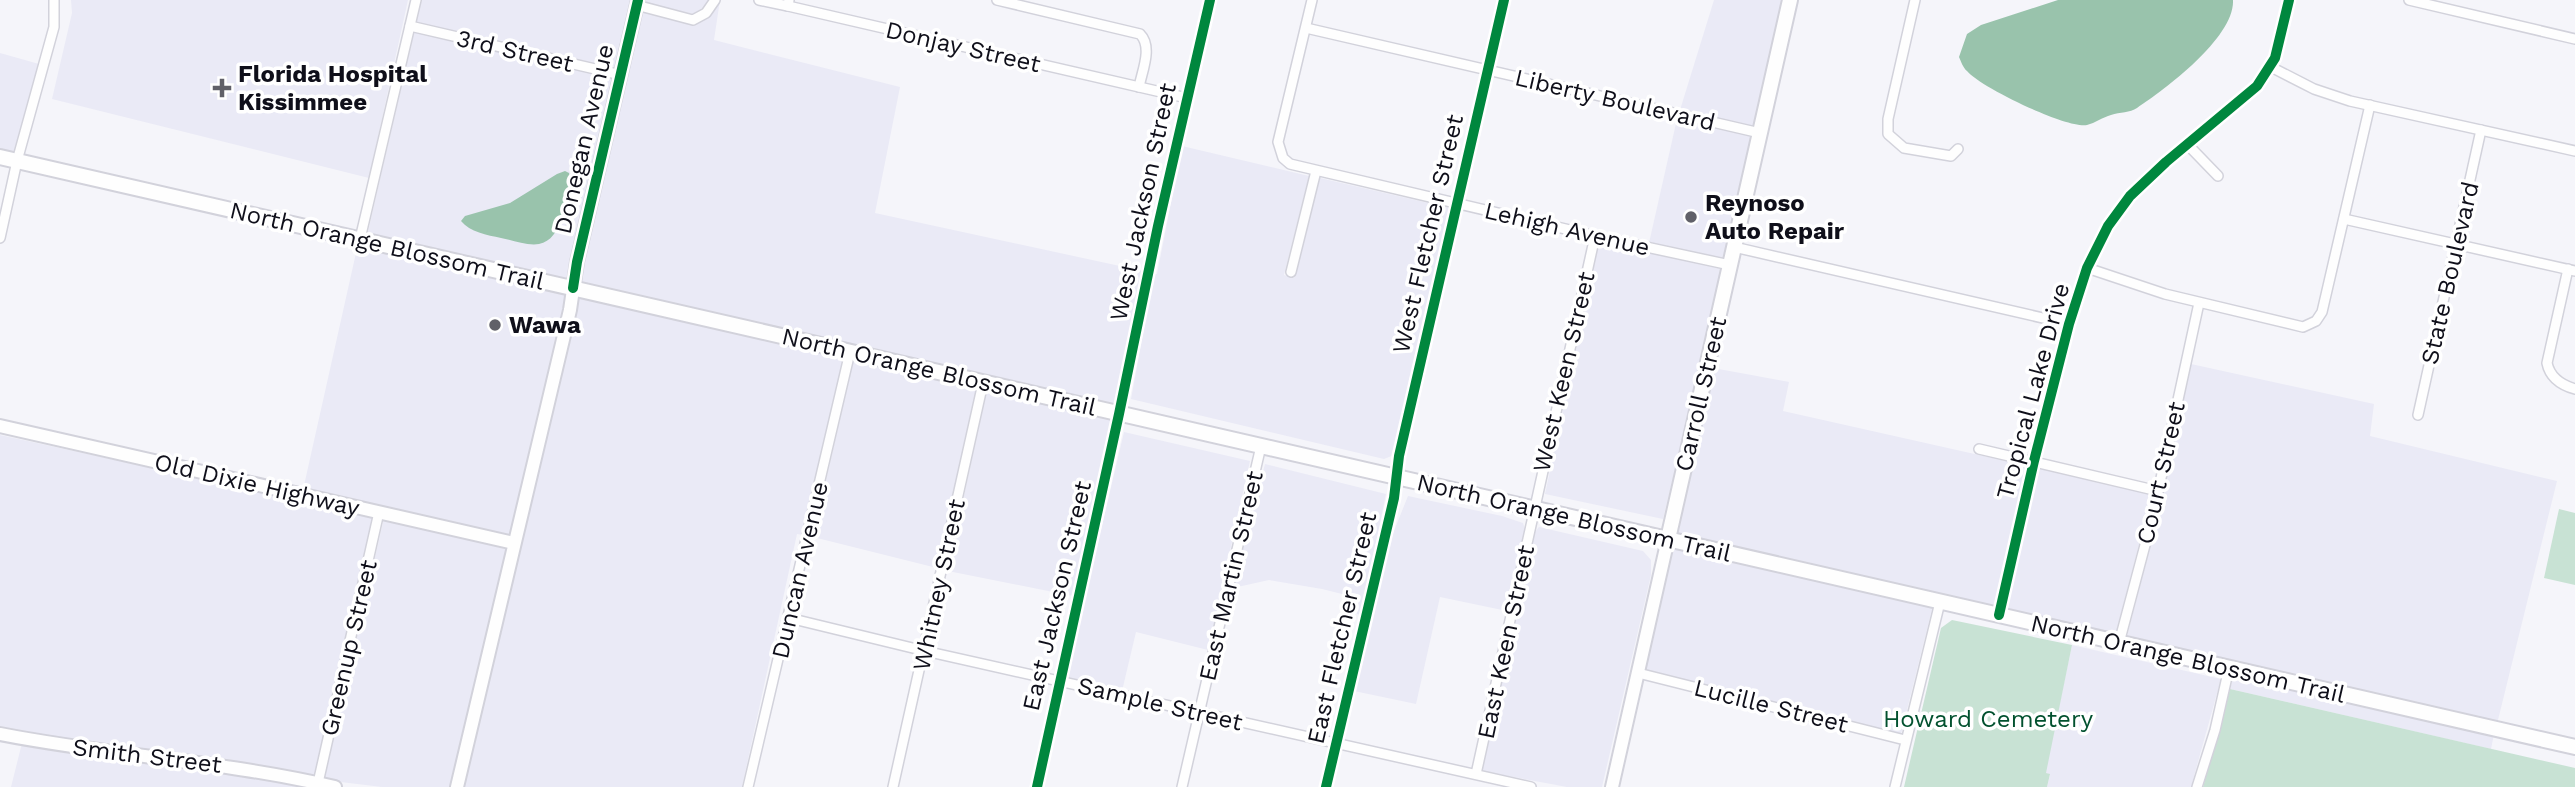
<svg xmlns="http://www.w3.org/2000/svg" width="2575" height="787" viewBox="0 0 2575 787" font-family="'Work Sans',sans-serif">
	<rect width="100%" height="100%" fill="#f5f5fa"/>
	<g fill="#eaeaf6">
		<path d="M71,0h337l-39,178 -317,-79 20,-86z"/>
		<path d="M421,0h211l-16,69 -200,-46z"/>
		<path d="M643,0h77l-6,40 186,47 -25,126 268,58 -28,137 -536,-123 62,-274 51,13 10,-3 9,-6 -7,-8 -11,7 -50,-12z"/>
		<path d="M1714,0h71l-29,127 -76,-17z"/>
		<path d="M414,32l200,46 -46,204 -201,-46z"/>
		<path d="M0,53l39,11 -26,91 -13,-3z"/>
		<path d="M1677,119l77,18 -28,122 -77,-16z"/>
		<path d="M1182,146l127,30 -25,99 10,3 26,-100 130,30 -56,247 -10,4 -253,-60 23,-125h3z"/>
		<path d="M1599,242l125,27 -61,250 -118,-25z"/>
		<path d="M358,244l209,48 -57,245 -207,-47z"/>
		<path d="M578,294l266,61 -41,180 -6,-1 -55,253h-360l-58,-7 60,-262 124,28 -50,210 69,-239z"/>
		<path d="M854,358l123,28 -40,182 -124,-31z"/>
		<path d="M2191,364l183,40 -4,32 187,45 -60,243 -371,-84 32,-124z"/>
		<path d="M1713,368l76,14 -6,29 245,55 -34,143 -319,-73z"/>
		<path d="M987,388l126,29 -40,179 -125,-25z"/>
		<path d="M1124,432l126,29 -42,189 -72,-18 -14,59 -56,-13z"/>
		<path d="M0,435l373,81 -59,261 -78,-15 -169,-21 -67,-12z"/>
		<path d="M1265,464l121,30 -25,121 -4,-1 -7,-18 -28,-7 -53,-9 -36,8z"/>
		<path d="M2038,468l114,26 -37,143 -110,-25z"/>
		<path d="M1408,496l94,20 21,7 2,6 -18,82 -67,-14 -24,107 -62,-13 34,-145z"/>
		<path d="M1539,527l104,24 8,9v15l-49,212h-35l-85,-16 53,-239z"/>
		<path d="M1673,545l260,60 -32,129 -257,-64z"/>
		<path d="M2072,645l149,34 -30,108h-144l3,-12 -5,-2z"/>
		<path d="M2234,674l260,60 -3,15 -261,-60z"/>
		<path d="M22,743l141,19 150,25h-302z"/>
	</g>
	<g fill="#c8e2d4">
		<path d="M2559,509l16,4v72l-31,-7z"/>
		<path d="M1952,620l120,25 -26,128 4,1 -3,13h-143l37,-159z"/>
		<path d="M2230,689l345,79v19h-372z"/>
	</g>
	<g fill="#99c3ac">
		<path d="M2058,0h175c2,37 -67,89 -96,108 -7,5 -17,4 -26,7 -8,2 -16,8 -24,10 -20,4 -107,-38 -120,-54 -4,-3 -6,-10 -8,-14l8,-23 14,-9z"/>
		<path d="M565,171l4,2 1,5c-3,20 -7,62 -31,66 -12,2 -26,-4 -38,-6 -14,-3 -31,-6 -40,-17l4,-5 45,-13 47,-29z"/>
	</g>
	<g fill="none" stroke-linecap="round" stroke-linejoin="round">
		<g stroke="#d2d2db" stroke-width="12">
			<g id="street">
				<path d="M759,0l29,6 1,-6"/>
				<path d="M997,0l143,34c13,13 2,37 -1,53"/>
				<path d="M1312,0l-34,142 5,16 7,6 305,72 135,29"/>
				<path d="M1915,0l-27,119v15l16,14 47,8 7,-7"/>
				<path d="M2409,0l166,39"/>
				<path d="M636,5l57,15 13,-7 9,-13"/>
				<path d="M788,6l399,92"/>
				<path d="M410,26l211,49"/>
				<path d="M1306,28l454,105"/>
				<path d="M2271,67l43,22 36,12 225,50"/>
				<path d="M2187,144l31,32"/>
				<path d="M2344,219l231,52"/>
				<path d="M0,238l17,-77 37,-134v-27"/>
				<path d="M360,239l56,-239"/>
				<path d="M1734,247l335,77"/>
				<path d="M2087,268l78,26 138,33 13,-6 6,-9 48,-207"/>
				<path d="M2568,269l-21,94c3,15 14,22 28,26"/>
				<path d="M1291,272l25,-101"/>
				<path d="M2418,415l63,-285"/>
				<path d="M1979,449l179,42"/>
				<path d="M1999,615l35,-154 35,-137 18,-56 21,-42 22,-30 36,-34 91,-76 18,-28 14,-58"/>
				<path d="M789,618l136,33 606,136"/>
				<path d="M2119,643l34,-128 46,-212"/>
				<path d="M1638,673l267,67"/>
				<path d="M1476,774l119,-538"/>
				<path d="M318,783l61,-271"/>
				<path d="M748,787l102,-435"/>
				<path d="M893,787l90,-404"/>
				<path d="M1037,787l82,-373 39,-188 52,-226"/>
				<path d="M1182,787l79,-341"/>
				<path d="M1326,787l68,-289 5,-42 105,-456"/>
				<path d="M1895,787l45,-185"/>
				<path d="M2197,787l18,-57 14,-62"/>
			</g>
		</g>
		<g stroke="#d2d2db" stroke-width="16">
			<g id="secondary">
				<path d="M0,426l514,117"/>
				<path d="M0,734c111,22 224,27 335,53"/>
				<path d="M457,787l113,-477 7,-48 61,-262"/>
				<path d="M1612,787l56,-248"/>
			</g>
		</g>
		<g stroke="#d2d2db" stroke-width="18">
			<g id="primary">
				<path d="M0,157l2575,590"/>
				<path d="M1668,539l122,-539"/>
			</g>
		</g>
		<use href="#street" stroke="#fefefe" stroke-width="9"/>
		<use href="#secondary" stroke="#fefefe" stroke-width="12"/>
		<use href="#primary" stroke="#fefefe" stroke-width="14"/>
		<g stroke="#fff" stroke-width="15">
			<g id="cycleway">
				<path d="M573,288l4,-26 61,-262"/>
				<path d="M1999,615l35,-154 35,-137 18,-56 21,-42 22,-30 36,-34 91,-76 18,-28 14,-58"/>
				<path d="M1037,787l82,-373 39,-188 52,-226"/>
				<path d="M1326,787l68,-289 5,-42 105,-456"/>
			</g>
		</g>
		<use href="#cycleway" stroke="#00873e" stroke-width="10"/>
	</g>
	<g fill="#606068" stroke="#fff" stroke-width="2.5">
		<path d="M218.5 77.5h7v7h7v7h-7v7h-7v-7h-7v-7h7z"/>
		<circle cx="1691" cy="217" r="7"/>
		<circle cx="495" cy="325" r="7"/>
	</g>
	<g text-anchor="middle" stroke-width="7" stroke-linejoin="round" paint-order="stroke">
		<g font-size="24" fill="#0f0f1a" stroke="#fff">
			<text transform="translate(963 47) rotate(13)" y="8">Donjay Street</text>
			<text transform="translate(515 51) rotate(13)" y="8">3rd Street</text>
			<text transform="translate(1615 100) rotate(13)" y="8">Liberty Boulevard</text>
			<text transform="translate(584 139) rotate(-77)" y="8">Donegan Avenue</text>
			<text transform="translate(1143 202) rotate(-78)" y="8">West Jackson Street</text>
			<text transform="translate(1567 229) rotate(13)" y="8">Lehigh Avenue</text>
			<text transform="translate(1428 234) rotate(-77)" y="8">West Fletcher Street</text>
			<text transform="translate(387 246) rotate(13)" y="8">North Orange Blossom Trail</text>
			<text transform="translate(2450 273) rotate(-77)" y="8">State Boulevard</text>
			<text transform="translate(939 372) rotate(13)" y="8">North Orange Blossom Trail</text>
			<text transform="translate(1564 372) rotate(-77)" y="8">West Keen Street</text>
			<text transform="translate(2033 391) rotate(-75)" y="8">Tropical Lake Drive</text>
			<text transform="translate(1701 394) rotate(-77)" y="8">Carroll Street</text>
			<text transform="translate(2161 473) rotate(-77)" y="8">Court Street</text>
			<text transform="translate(257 485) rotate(13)" y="8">Old Dixie Highway</text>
			<text transform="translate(1574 518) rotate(13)" y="8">North Orange Blossom Trail</text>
			<text transform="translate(800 570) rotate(-77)" y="8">Duncan Avenue</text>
			<text transform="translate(1231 576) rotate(-77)" y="8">East Martin Street</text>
			<text transform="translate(939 585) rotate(-78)" y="8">Whitney Street</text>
			<text transform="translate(1057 596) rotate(-77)" y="8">East Jackson Street</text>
			<text transform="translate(1342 628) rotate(-77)" y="8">East Fletcher Street</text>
			<text transform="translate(1506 642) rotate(-78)" y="8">East Keen Street</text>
			<text transform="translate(349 648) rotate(-77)" y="8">Greenup Street</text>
			<text transform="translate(2188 659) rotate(13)" y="8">North Orange Blossom Trail</text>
			<text transform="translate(1160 704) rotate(13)" y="8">Sample Street</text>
			<text transform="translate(1771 706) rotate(14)" y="8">Lucille Street</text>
			<text transform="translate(147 756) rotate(7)" y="8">Smith Street</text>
		</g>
		<g font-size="24" font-weight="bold" fill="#0f0f1a" stroke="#fff" text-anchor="start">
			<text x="238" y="82">Florida Hospital<tspan x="238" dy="28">Kissimmee</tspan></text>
			<text x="1705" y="211">Reynoso<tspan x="1705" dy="28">Auto Repair</tspan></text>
			<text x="509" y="333">Wawa</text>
		</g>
		<g font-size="24" fill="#02512f" stroke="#fff">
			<text x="1988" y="727">Howard Cemetery</text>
		</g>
	</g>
</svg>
